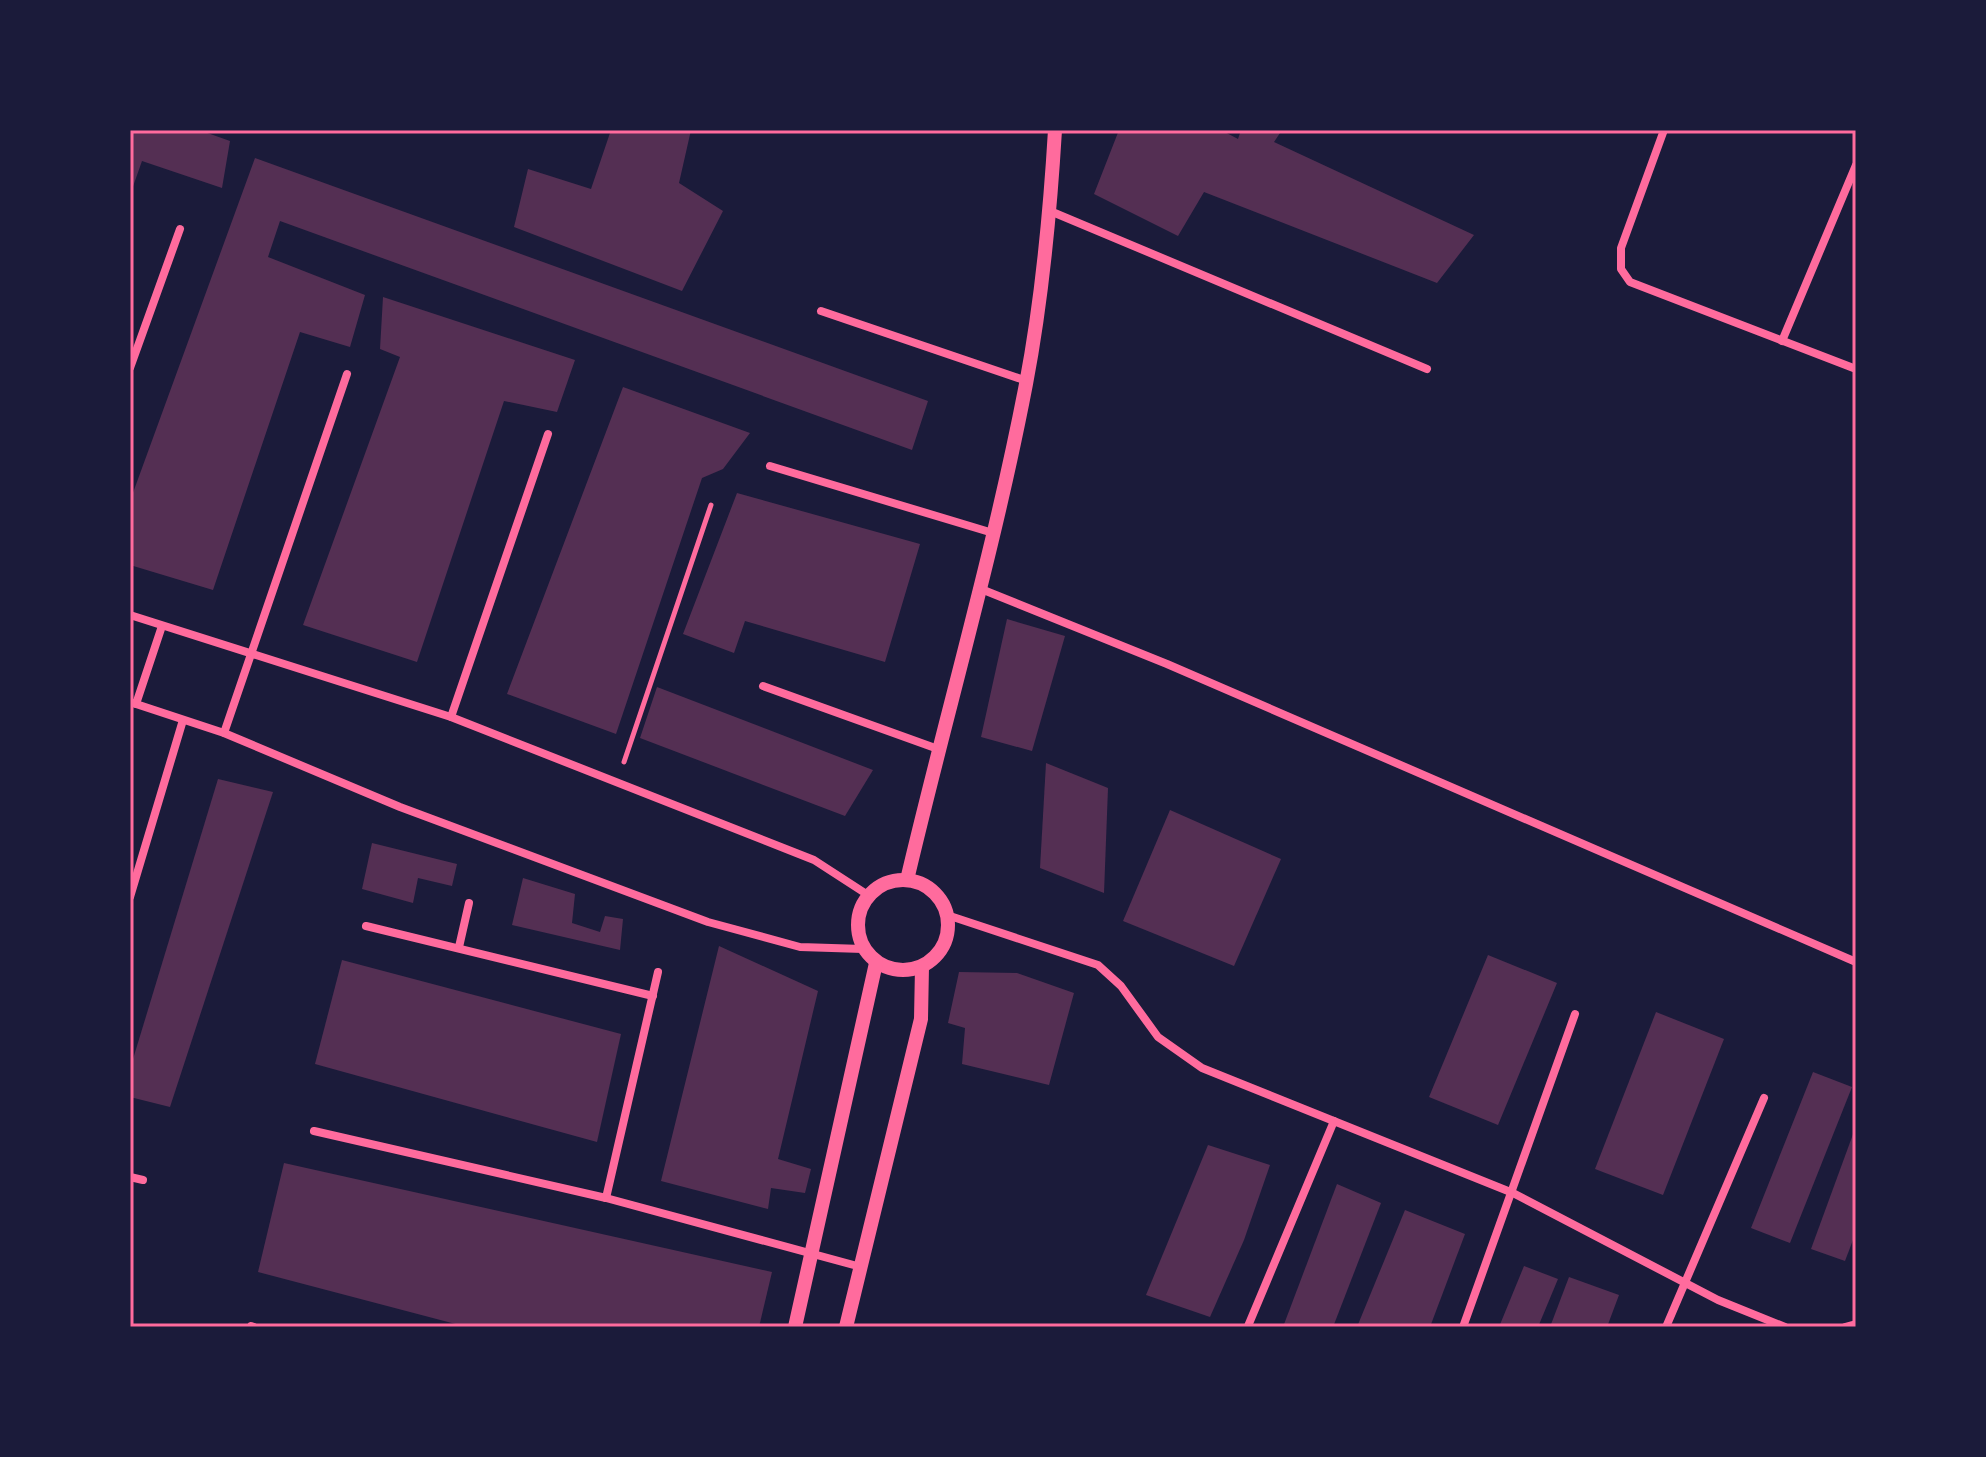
<svg xmlns="http://www.w3.org/2000/svg" width="1986" height="1457" viewBox="0 0 1986 1457" font-family="'Fira Sans',sans-serif">
	<rect width="100%" height="100%" fill="#1b1b3a"/>
	<g fill="#542f53">
		<path d="M130,130h69l31,11 -8,47 -80,-27 -12,34z"/>
		<path d="M611,130h80l-12,53 44,28 -41,80 -168,-64 14,-58 63,20z"/>
		<path d="M1119,130h102l17,9 3,-9h41l-8,12 200,93 -37,48 -233,-91 -26,44 -84,-42z"/>
		<path d="M255,158l673,243 -16,49 -632,-229 -12,36 97,38 -15,52 -50,-15 -87,258 -83,-25v-64z"/>
		<path d="M383,297l192,63 -18,52 -53,-11 -87,261 -114,-37 97,-268 -20,-8z"/>
		<path d="M623,387l127,46 -27,36 -21,9 -86,256 -109,-40z"/>
		<path d="M737,493l183,51 -35,118 -140,-41 -11,32 -51,-19z"/>
		<path d="M1007,619l58,17 -33,115 -51,-14z"/>
		<path d="M657,687l216,83 -28,46 -205,-78z"/>
		<path d="M1046,763l62,25 -4,105 -64,-25z"/>
		<path d="M218,779l55,13 -103,315 -40,-10v-28z"/>
		<path d="M1170,810l111,49 -47,107 -111,-45z"/>
		<path d="M372,843l85,21 -5,22 -34,-8 -5,25 -51,-14z"/>
		<path d="M523,878l52,16 -3,29 28,9 5,-16 18,3 -3,31 -108,-25z"/>
		<path d="M719,946l99,45 -40,168 33,10 -6,24 -34,-5 -3,21 -107,-28z"/>
		<path d="M1488,955l69,28 -59,142 -69,-28z"/>
		<path d="M342,960l279,74 -24,108 -282,-78z"/>
		<path d="M959,972l58,1 57,20 -25,92 -87,-21 3,-36 -17,-5z"/>
		<path d="M1656,1012l68,27 -61,156 -68,-26z"/>
		<path d="M1813,1072l39,15 -62,156 -39,-15z"/>
		<path d="M1856,1126v106l-11,29 -34,-12z"/>
		<path d="M1208,1145l62,20 -26,75 -34,77 -64,-22z"/>
		<path d="M284,1163l488,109 -13,55h-292l-209,-55z"/>
		<path d="M1337,1184l44,19 -48,124h-50z"/>
		<path d="M1405,1210l60,24 -35,93h-73z"/>
		<path d="M1524,1266l34,13 -20,48h-39z"/>
		<path d="M1569,1277l50,18 -12,32h-57z"/>
	</g>
	<g fill="none" stroke-linecap="round" stroke-linejoin="round">
		<path stroke="#ff6b9d" stroke-width="5" d="M624,762l87,-257"/>
		<g stroke="#ff6b9d" stroke-width="8">
			<path d="M1664,130l-43,118v21l9,13 226,87"/>
			<path d="M1050,211l377,158"/>
			<path d="M821,311l206,70"/>
			<path d="M1782,341l74,-176"/>
			<path d="M130,368l50,-139"/>
			<path d="M770,466l223,67"/>
			<path d="M981,589l186,75 689,298"/>
			<path d="M130,615l321,102 363,143 54,35"/>
			<path d="M763,686l175,63"/>
			<path d="M130,702l94,31 176,74 308,115 92,25 63,2"/>
			<path d="M136,704l26,-78"/>
			<path d="M451,717l97,-283"/>
			<path d="M224,733l123,-359"/>
			<path d="M130,897l53,-177"/>
			<path d="M947,915l151,50 23,21 37,51 44,31 311,125 205,107 67,27"/>
			<path d="M366,926l287,70"/>
			<path d="M459,947l10,-44"/>
			<path d="M314,1131l292,67 255,69"/>
			<path d="M130,1177l13,3"/>
			<path d="M606,1198l52,-226"/>
			<path d="M251,1326l3,1"/>
			<path d="M1248,1326l86,-205"/>
			<path d="M1463,1327l112,-313"/>
			<path d="M1666,1327l98,-229"/>
			<path d="M1845,1327l11,-3"/>
		</g>
		<g stroke="#ff6b9d" stroke-width="14">
			<circle cx="903" cy="925" r="45"/>
			<path d="M907,880c39,-166 87,-329 119,-496 16,-84 24,-170 29,-254"/>
			<path d="M795,1327l81,-364"/>
			<path d="M846,1327l75,-308 1,-52"/>
		</g>
	</g>
	<rect width="1986" height="1457" fill="none" stroke="#1b1b3a" stroke-width="264"/>
	<rect x="132" y="132" width="1722" height="1193" fill="none" stroke="#ff6b9d" stroke-width="3"/>
</svg>
